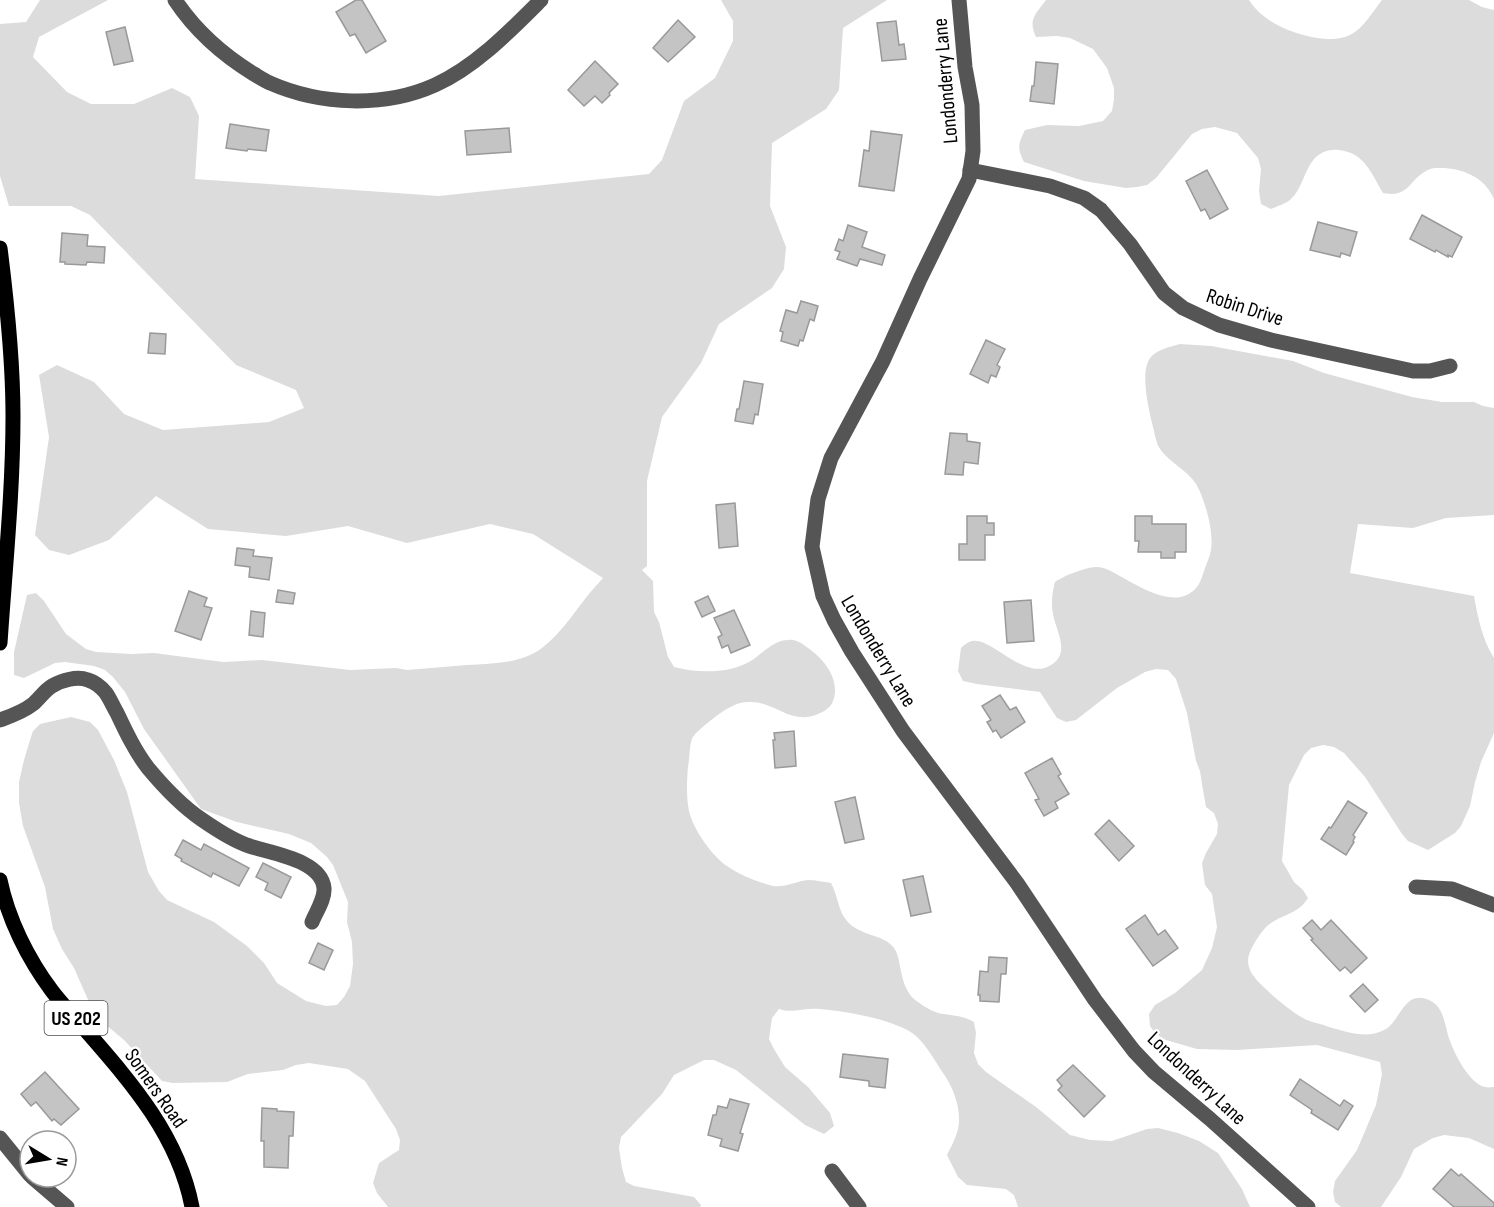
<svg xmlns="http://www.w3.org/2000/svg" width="1494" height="1207" viewBox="0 0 1494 1207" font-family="'Sofia Sans Condensed',sans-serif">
	<rect width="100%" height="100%" fill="#fff"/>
	<g fill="#dcdcdc">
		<path d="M40,0h68l-69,37 -6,20 34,35 24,12h43l38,-16 18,9 9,19 -4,63 244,17 210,-22 13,-14 22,-59 31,-23 18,-37v-20l-12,-21h166l-44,28 -4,62 -13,19 -54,34 -2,63 16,41 -2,22 -12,19 -53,36 -18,39 -39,54 -15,64v85l-5,4 11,11 1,31 5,10 9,35 6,10c23,6 53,7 75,-5 12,-7 24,-22 39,-22 8,-1 13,3 20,8 16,11 33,32 25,53 -2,6 -8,10 -13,12 -28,14 -44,-11 -69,-11 -14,-1 -25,7 -36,15 -6,5 -21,16 -23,22 -3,8 -2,19 -4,27 -1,14 -2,31 1,45 4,18 23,45 38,55 13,9 30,16 46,20 11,2 24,-5 35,-6 8,0 16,2 23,3 7,13 7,28 16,38 12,15 37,13 47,27 3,4 4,9 5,13 3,15 5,32 19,41 5,4 14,9 20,11 14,3 24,2 36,9l2,11 -2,20 4,11 8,8 50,35 34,28 20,5 22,1 35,-12 11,-1 20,5 21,8 19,12 24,36 8,18h-232l-4,-12 -8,-6 -39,-4 -9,-8 -11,-22c4,-8 9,-17 11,-26 4,-18 -4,-41 -15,-56 -8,-12 -16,-27 -27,-37 -18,-16 -71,-25 -96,-27 -14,-2 -28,5 -41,0l-7,9 -3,21 5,10 11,18 23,20 22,26 4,13 -10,8 -19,-9 -69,-55 -22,-10h-10l-30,15 -12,19 -41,43 -2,11 3,20 4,14 8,4 60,11 7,8 -1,2h-312l-11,-14 -4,-10 6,-20 20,-13 1,-10 -4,-11 -31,-48 -17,-12 -39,-6 -13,2 -13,5 -35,4 -21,8 -54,1 -11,-2 -38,-41 -25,-21 -6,-8 -19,-43 -12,-19 -9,-20 -8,-42 -22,-61 -4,-23v-21l5,-22 6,-20 3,-9 7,-7 31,-7 19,5 8,8 16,30 13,32 21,80 11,19 8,9 47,22 33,24 17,17 13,20 29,18 20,5 11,-1 7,-8 6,-11 3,-22 -1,-22 -5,-20 1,-20 -15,-37 -6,-8 -16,-14 -22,-9 -52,-12 -36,-13 -57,-80 -19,-37 -12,-15 -8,-7 -11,-4 -29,-4 -10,1 -31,15 -10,-3v-23l13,-57 9,-2 8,8 22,33 20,15 10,3 35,2 23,-1 69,9 39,-2 88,10 46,-2 11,2c20,-2 40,-3 60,-5 26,-2 54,-1 75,-17 18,-14 29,-31 43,-49 5,-7 12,-14 18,-21l-70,-44 -43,-10 -83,19 -59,-17 -62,10 -78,-7 -52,-33 -47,44 -40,15 -20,-5 -14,-15 14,-98 -10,-62 18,-10 37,17 30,32 39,16 106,-8 35,-14 -8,-18 -60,-25 -146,-150 -19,-9h-62l-9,-30v-152l26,-2z"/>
		<path d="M1046,0h203c4,6 10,13 16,17 18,15 64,29 85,18 14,-7 23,-24 32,-35h87l13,7 12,3v189c-9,-21 -28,-29 -49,-31 -7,0 -13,-1 -19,3 -18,10 -17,27 -43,22 -12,-20 -18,-40 -44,-43 -10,-1 -18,2 -25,9 -10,12 -12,30 -23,40 -5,5 -14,7 -20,10l-10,-5 -2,-13 2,-22 -3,-11 -21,-25 -22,-6 -13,2 -10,5 -36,44 -9,7 -10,2 -11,1 -42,-7 -60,-19c-7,-14 -6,-18 1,-32l22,-5 32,1 24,-5 9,-10 2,-12v-11l-7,-20 -14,-19 -23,-11 -13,-2 -21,1c-8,-18 -1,-22 10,-37z"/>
		<path d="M1180,344l31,2 82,15 31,12 88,24 30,5h32l9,4 11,2v107l-48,3 -33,10 -55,-4 -8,49 124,23c4,22 8,43 20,62v75l-13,29 -6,20 -5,24 -9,20 -6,7 -27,17 -20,-9 -6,-7 -37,-57 -21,-24 -10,-6 -11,-2 -12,3 -7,7 -15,30 -7,76 12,21 9,8 5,8c-10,16 -22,15 -37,25 -7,4 -18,21 -21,29 -7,16 6,28 17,38 9,9 29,25 40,30 7,3 15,4 22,7 19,5 38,13 57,2 14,-8 19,-42 45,-28 14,7 14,28 19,40 5,14 20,43 35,46 3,1 6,0 9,0v62l-25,-11 -25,-3 -11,3 -19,11 -13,28 -20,30h-40l-6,-5 -2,-10 2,-11 22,-31 19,-45 6,-31 -2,-12 -63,-17 -80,5 -40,-1 -31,-9 -10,-6 -6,-8 -1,-12 6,-9 20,-12 27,-23 10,-22 5,-21 -5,-33 -7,-9 -3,-22 4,-10 11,-19 1,-10 -4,-11 -8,-6 -4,-23 -2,-13 -4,-10 -9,-48 -11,-34 -8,-9 -12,-1 -11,3 -28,16 -41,32 -10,2 -9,-4 -17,-26 -63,-8 -14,-3 -5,-10 3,-23c3,-3 7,-6 11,-7 20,-4 53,41 79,24 20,-12 5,-34 2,-51 -2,-10 -1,-21 2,-32 8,-6 31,-15 42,-15 7,0 14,4 21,8 19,10 54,34 75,16 7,-6 8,-12 11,-20 2,-7 6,-14 7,-21 3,-18 -6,-51 -15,-66 -9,-14 -26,-21 -36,-35 -4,-6 -5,-15 -7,-22 -4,-16 -14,-57 -2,-70 7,-8 19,-10 29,-13z"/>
	</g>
	<g fill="#c4c4c4" stroke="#999" stroke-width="1.5">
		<path d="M356,0h6l24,41 -20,12 -11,-19 -5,2 -14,-24z"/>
		<path d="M678,20l17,17 -27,25 -15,-14z"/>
		<path d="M896,21l3,24 5,-1 2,15 -24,2 -5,-38z"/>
		<path d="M125,27l8,34 -19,4 -8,-33z"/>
		<path d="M595,61l23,23 -9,9 1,2 -8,8 -7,-7 -11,10 -16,-16z"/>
		<path d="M1036,62l22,2 -4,40 -24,-3 2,-15h2z"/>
		<path d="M230,124l39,6 -3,21 -18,-2 -1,2 -21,-3z"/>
		<path d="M509,128l2,24 -44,3 -2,-24z"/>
		<path d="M871,131l31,4 -8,56 -35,-5 5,-36 5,1z"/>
		<path d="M1207,170l21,39 -18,10 -5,-10 -4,2 -15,-30z"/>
		<path d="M1422,215l40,22 -10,20 -4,-2v2l-12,-7 -1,2 -25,-13z"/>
		<path d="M1318,222l39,10 -7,24 -9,-3 -1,4 -30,-7z"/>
		<path d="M848,225l19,7 -5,15 23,8 -3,10 -22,-6 -3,7 -20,-7 3,-7 -5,-2 4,-11 4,2z"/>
		<path d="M62,233l26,2 -1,11 18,1 -1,16 -17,-1 -1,3 -21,-1v-2h-5z"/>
		<path d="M801,301l17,5 -4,15 -4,-2 -7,22 -3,-1 -2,6 -17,-5 2,-9 -3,-1 6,-21 11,3z"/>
		<path d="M150,333l16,1 -1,20 -17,-1z"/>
		<path d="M986,340l19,9 -8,16 3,2 -4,10 -5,-2 -3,8 -18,-9z"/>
		<path d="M744,381l19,3 -5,31 -3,-1 -2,10 -18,-3 2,-12h2z"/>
		<path d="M950,433l17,1v7l13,2 -2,21 -14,-2 -1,13 -18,-1z"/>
		<path d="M735,503l3,43 -19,2 -3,-43z"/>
		<path d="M967,516h20v7h7v12h-9v25h-26v-16h8z"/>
		<path d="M1135,516h17v8h34v28h-11v6h-14v-6h-23l1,-11h-4z"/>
		<path d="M237,548l17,2 -1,6 19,2 -3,22 -20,-3 1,-10 -15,-2z"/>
		<path d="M278,590l17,3 -2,11 -17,-2z"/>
		<path d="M189,591l18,7 -3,8 8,2 -11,32 -26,-9z"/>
		<path d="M708,596l7,15 -13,6 -7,-15z"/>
		<path d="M1031,600l3,41 -27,2 -3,-41z"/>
		<path d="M734,610l16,35 -19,8 -3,-8 -6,3 -4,-11 4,-2 -8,-17z"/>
		<path d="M251,611l14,2 -2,24 -14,-2z"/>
		<path d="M1000,695l10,15 6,-3 9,15 -24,16 -5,-8 -3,2 -6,-10 4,-2 -9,-14z"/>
		<path d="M794,731l2,35 -21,2 -2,-28h2l-1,-7z"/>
		<path d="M1052,758l9,16 -3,2 11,18 -14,8 3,6 -14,8 -9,-16 4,-1 -14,-26z"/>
		<path d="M855,797l9,42 -19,4 -10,-41z"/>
		<path d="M1348,801l19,12 -14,22 2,2 -2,4 1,1 -8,13 -25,-16 8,-12 2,1z"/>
		<path d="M1109,820l25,26 -15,15 -24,-27z"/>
		<path d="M183,840l18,10 3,-6 45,24 -10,18 -26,-13 -2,4 -30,-16 1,-2 -7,-4z"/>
		<path d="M263,863l28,14 -10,21 -16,-8 3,-7 -12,-6z"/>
		<path d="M923,876l8,36 -20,4 -8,-36z"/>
		<path d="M1145,915l13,20 7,-5 13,18 -25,18 -27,-37z"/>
		<path d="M1312,920l9,10 10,-10 36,38 -16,15 -6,-6 -5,4 -29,-31 2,-1 -10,-11z"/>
		<path d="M318,943l15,7 -9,20 -15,-7z"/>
		<path d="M989,957l18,1 -1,16h-5l-2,28 -19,-1v-6h-2l2,-24 8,1z"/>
		<path d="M1363,984l15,16 -13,12 -15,-16z"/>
		<path d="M843,1054l45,5 -3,29 -16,-2v-5l-29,-4z"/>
		<path d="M1073,1065l32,31 -21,21 -26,-27 4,-4 -5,-6z"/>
		<path d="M45,1072l34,37 -18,16 -7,-6 -2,2 -16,-19 -5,4 -10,-12z"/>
		<path d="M1300,1079l40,27 4,-6 9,6 -15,24 -27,-17 1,-3 -22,-15z"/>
		<path d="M730,1099l19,5 -9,29 3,1 -5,17 -18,-5 2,-7 -14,-4 5,-20h3l2,-9 9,2z"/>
		<path d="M262,1108l15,1v2l17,1 -1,24h-4l-1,32 -24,-1v-26h-3z"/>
		<path d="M1451,1169l8,7 2,-2 33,29v4h-40l-21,-18z"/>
	</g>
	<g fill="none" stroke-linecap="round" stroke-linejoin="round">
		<g stroke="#555" stroke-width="15">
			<path d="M175,0c20,30 48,55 79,74 5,3 11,7 16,9 50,22 114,25 165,2 40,-18 75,-54 106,-85"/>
			<path d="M959,0l6,67 7,38 1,46 -4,28 -49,100 -37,82 -52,97 -13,41 -6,48 11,49 11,24 18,32 51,79 114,152 78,117 39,51 20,21 56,47 98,88"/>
			<path d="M970,170l80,16 34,12 17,12 29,34 34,49 19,15 36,17 52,15 142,31h17l20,-5"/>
			<path d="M0,720c11,-4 23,-8 33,-16 6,-5 12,-14 19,-18 10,-6 25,-10 36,-6 7,2 13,7 18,13 4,6 7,13 11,20 9,19 18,38 31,55 15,18 34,38 53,51 13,9 28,19 43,25 21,9 77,14 80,44 1,11 -8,24 -12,34"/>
			<path d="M1416,887l36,2 42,16"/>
			<path d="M0,1138l30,37"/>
			<path d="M832,1171l27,36"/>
			<path d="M32,1177l35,30"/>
		</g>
		<g stroke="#000" stroke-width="15">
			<path d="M0,248c7,55 13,112 13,168 0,76 -8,152 -13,227"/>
			<path d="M0,880c8,39 28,79 52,111 9,12 20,23 30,35 47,54 96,108 110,181"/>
		</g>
	</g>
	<g text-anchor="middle" stroke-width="4.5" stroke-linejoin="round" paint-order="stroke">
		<rect fill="#fff" stroke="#4c4c4c" stroke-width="1.5" x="44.5" y="1001" width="63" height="34" rx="4.5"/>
		<g font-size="20" font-weight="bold" fill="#000">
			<text x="76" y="1025">US 202</text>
		</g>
		<g font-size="21" fill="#000" stroke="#fff">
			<text transform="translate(945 81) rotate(-95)" y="7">Londonderry Lane</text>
			<text transform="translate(1245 307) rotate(18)" y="7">Robin Drive</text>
			<text transform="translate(879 651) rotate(59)" y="7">Londonderry Lane</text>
			<text transform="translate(1197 1078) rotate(43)" y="7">Londonderry Lane</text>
			<text transform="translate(156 1088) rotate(55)" y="7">Somers Road</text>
		</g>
	</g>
	<g transform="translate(48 1159) rotate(101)"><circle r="28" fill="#ffffff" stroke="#999999" stroke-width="1.5"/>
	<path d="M0-4.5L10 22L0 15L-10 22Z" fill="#000000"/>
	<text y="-9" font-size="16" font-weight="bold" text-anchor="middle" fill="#000000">N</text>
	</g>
</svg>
